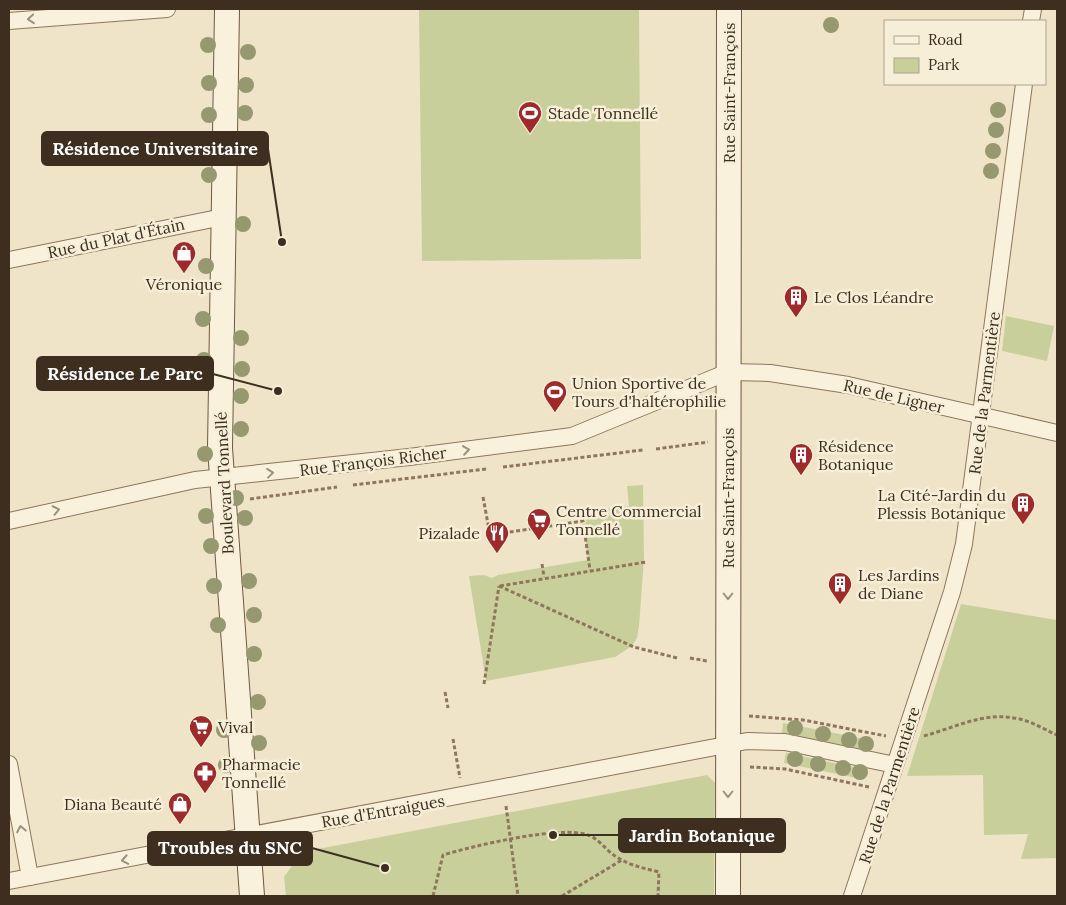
<svg xmlns="http://www.w3.org/2000/svg" width="1066" height="905" viewBox="0 0 1066 905" font-family="Lora,serif">
	<rect width="100%" height="100%" fill="#f0e4c8"/>
	<g fill="#c9cf9b">
		<path d="M419,9h220l2,250 -219,2z"/>
		<path d="M1006,316l48,10 -7,35 -45,-10z"/>
		<path d="M643,485l1,74 -5,67 -2,12 -5,8 -17,11 -129,24 -17,-105 15,-1 8,3 6,-3 90,-15 -4,-34 7,-15 38,-5 -2,-20z"/>
		<path d="M961,604l96,16v238l-36,1 7,-25 -44,1 -1,-60 -76,1z"/>
		<path d="M783,723l87,17 -2,10 -86,-17z"/>
		<path d="M786,753l77,16 -2,10 -77,-16z"/>
		<path d="M707,775l8,8 -1,113h-428l-2,-19 18,-25z"/>
	</g>
	<g fill="none" stroke-linecap="round" stroke-linejoin="round">
		<g stroke="#8d765c" stroke-width="18">
			<g id="street">
				<path d="M9,21l158,-12"/>
				<path d="M1031,21l2,-12"/>
				<path d="M9,260l214,-43"/>
				<path d="M9,521l186,-41 214,-23 163,-21 156,-64 42,1 78,12 209,48"/>
				<path d="M9,764l21,113"/>
				<path d="M9,881l738,-140 38,1 110,23"/>
				<path d="M852,896l100,-304 12,-48 60,-460"/>
			</g>
		</g>
		<g stroke="#6f573f" stroke-width="26">
			<g id="secondary">
				<path d="M227,9l-7,439 32,448"/>
				<path d="M728,896l1,-887"/>
			</g>
		</g>
		<g stroke="#8d765c" stroke-width="3" stroke-dasharray="4 2.5" stroke-linecap="butt">
			<path d="M656,449l52,-7"/>
			<path d="M503,467l140,-17"/>
			<path d="M353,485l133,-16"/>
			<path d="M483,497l7,38 93,-14 7,49"/>
			<path d="M250,499l87,-12"/>
			<path d="M536,529l2,9"/>
			<path d="M542,564l2,13"/>
			<path d="M499,586l135,61 43,11"/>
			<path d="M500,586l146,-24"/>
			<path d="M690,658l17,3"/>
			<path d="M484,684l15,-98"/>
			<path d="M445,692l3,16"/>
			<path d="M749,716l54,4 83,16"/>
			<path d="M924,736c29,-8 60,-24 90,-18 16,2 29,11 43,17"/>
			<path d="M453,739l7,39"/>
			<path d="M750,767l35,2 84,18"/>
			<path d="M506,806l12,90"/>
			<path d="M433,896l10,-41c30,-9 117,-30 145,-20 10,3 18,15 27,21 13,9 28,12 44,16l-1,24"/>
			<path d="M562,896l60,-36"/>
		</g>
		<use href="#street" stroke="#faf1dc" stroke-width="16"/>
		<use href="#secondary" stroke="#faf1dc" stroke-width="24"/>
	</g>
	<g fill="#96986f">
		<circle cx="831" cy="25" r="8"/>
		<circle cx="208" cy="45" r="8"/>
		<circle cx="248" cy="52" r="8"/>
		<circle cx="209" cy="83" r="8"/>
		<circle cx="246" cy="85" r="8"/>
		<circle cx="998" cy="110" r="8"/>
		<circle cx="245" cy="113" r="8"/>
		<circle cx="209" cy="115" r="8"/>
		<circle cx="996" cy="130" r="8"/>
		<circle cx="993" cy="151" r="8"/>
		<circle cx="991" cy="171" r="8"/>
		<circle cx="209" cy="175" r="8"/>
		<circle cx="243" cy="224" r="8"/>
		<circle cx="206" cy="266" r="8"/>
		<circle cx="203" cy="319" r="8"/>
		<circle cx="241" cy="338" r="8"/>
		<circle cx="204" cy="360" r="8"/>
		<circle cx="242" cy="369" r="8"/>
		<circle cx="241" cy="396" r="8"/>
		<circle cx="241" cy="429" r="8"/>
		<circle cx="205" cy="454" r="8"/>
		<circle cx="236" cy="498" r="8"/>
		<circle cx="206" cy="516" r="8"/>
		<circle cx="245" cy="518" r="8"/>
		<circle cx="211" cy="546" r="8"/>
		<circle cx="249" cy="581" r="8"/>
		<circle cx="214" cy="586" r="8"/>
		<circle cx="254" cy="615" r="8"/>
		<circle cx="218" cy="625" r="8"/>
		<circle cx="254" cy="654" r="8"/>
		<circle cx="258" cy="702" r="8"/>
		<circle cx="795" cy="728" r="8"/>
		<circle cx="224" cy="730" r="8"/>
		<circle cx="823" cy="734" r="8"/>
		<circle cx="849" cy="740" r="8"/>
		<circle cx="259" cy="743" r="8"/>
		<circle cx="866" cy="744" r="8"/>
		<circle cx="795" cy="759" r="8"/>
		<circle cx="818" cy="764" r="8"/>
		<circle cx="226" cy="765" r="8"/>
		<circle cx="843" cy="768" r="8"/>
		<circle cx="860" cy="772" r="8"/>
	</g>
	<defs><path id="oneway-chevron" d="M-2-3.5L2.5 0L-2 3.5" fill="none" stroke-width="1.6" stroke-linecap="round" stroke-linejoin="round" transform="scale(1.25)"/></defs>
	<g stroke="#9c907e">
		<use href="#oneway-chevron" transform="translate(31 19) rotate(175)"/>
		<use href="#oneway-chevron" transform="translate(466 450) rotate(-8)"/>
		<use href="#oneway-chevron" transform="translate(270 473) rotate(-7)"/>
		<use href="#oneway-chevron" transform="translate(56 510) rotate(-12)"/>
		<use href="#oneway-chevron" transform="translate(728 596) rotate(90)"/>
		<use href="#oneway-chevron" transform="translate(728 794) rotate(90)"/>
		<use href="#oneway-chevron" transform="translate(21 829) rotate(-101)"/>
		<use href="#oneway-chevron" transform="translate(125 860) rotate(170)"/>
	</g>
	<defs>
		<g id="stadium-pin" transform="scale(1.25)"><path d="M0 17L-7.5 6A9.5 9.5 0 1 1 7.5 6Z" fill="#9e2a2b" stroke="#f7eed8"/><path d="M0-5a6.5 5 0 1 0 0 10a6.5 5 0 1 0 0-10ZM-3.5-1.8h7v3.6h-7Z" fill="#fff"/></g>
		<g id="shop-pin" transform="scale(1.25)"><path d="M0 17L-7.5 6A9.5 9.5 0 1 1 7.5 6Z" fill="#9e2a2b" stroke="#f7eed8"/><path d="M-5-2.5h2.3a2.7 3.5 0 0 1 5.4 0H5L5.5 6h-11ZM-1.5-2.5h3a1.5 2.3 0 0 0-3 0Z" fill="#fff"/></g>
		<g id="building-pin" transform="scale(1.25)"><path d="M0 17L-7.5 6A9.5 9.5 0 1 1 7.5 6Z" fill="#9e2a2b" stroke="#f7eed8"/><path d="M-4-6H4V6H1V3H-1V6H-4ZM-2.5-4.3h1.7v1.8h-1.7ZM.8-4.3h1.7v1.8H.8ZM-2.5-1h1.7V.8h-1.7ZM.8-1h1.7V.8H.8Z" fill="#fff"/></g>
		<g id="supermarket-pin" transform="scale(1.25)"><path d="M0 17L-7.5 6A9.5 9.5 0 1 1 7.5 6Z" fill="#9e2a2b" stroke="#f7eed8"/><path d="M-6-5.5h2.5l.6 2H6L4.5 2H-2.5L-4.4-4H-6ZM-1.5 3.2a1.3 1.3 0 1 0 .1 0ZM3 3.2a1.3 1.3 0 1 0 .1 0Z" fill="#fff"/></g>
		<g id="restaurant-pin" transform="scale(1.25)"><path d="M0 17L-7.5 6A9.5 9.5 0 1 1 7.5 6Z" fill="#9e2a2b" stroke="#f7eed8"/><path d="M-5-6h1v4h1v-4h1v4h1v-4h1v5L-1.5 .5V6h-2V.5L-5-1ZM5-6V6H3V1.5H1.5Q1.5-4 5-6Z" fill="#fff"/></g>
		<g id="pharmacy-pin" transform="scale(1.25)"><path d="M0 17L-7.5 6A9.5 9.5 0 1 1 7.5 6Z" fill="#9e2a2b" stroke="#f7eed8"/><path d="M-2-6h4v4h4v4h-4v4h-4v-4h-4v-4h4Z" fill="#fff"/></g>
	</defs>
	<g fill-rule="evenodd">
		<use href="#stadium-pin" x="530" y="113"/>
		<use href="#shop-pin" x="184" y="253"/>
		<use href="#building-pin" x="796" y="297"/>
		<use href="#stadium-pin" x="555" y="392"/>
		<use href="#building-pin" x="801" y="455"/>
		<use href="#building-pin" x="1023" y="504"/>
		<use href="#supermarket-pin" x="539" y="520"/>
		<use href="#restaurant-pin" x="497" y="533"/>
		<use href="#building-pin" x="840" y="584"/>
		<use href="#supermarket-pin" x="201" y="727"/>
		<use href="#pharmacy-pin" x="205" y="773"/>
		<use href="#shop-pin" x="180" y="804"/>
	</g>
	<g text-anchor="middle" stroke-width="5" stroke-linejoin="round" paint-order="stroke">
		<g font-size="16" fill="#3d2e20" stroke="#f7eed8">
			<text transform="translate(729 93) rotate(-90)" y="6">Rue Saint-François</text>
			<text transform="translate(116 238) rotate(-12)" y="6">Rue du Plat d'Étain</text>
			<text transform="translate(984 393) rotate(-83)" y="6">Rue de la Parmentière</text>
			<text transform="translate(894 396) rotate(13)" y="6">Rue de Ligner</text>
			<text transform="translate(373 461) rotate(-7)" y="6">Rue François Richer</text>
			<text transform="translate(224 483) rotate(-93)" y="6">Boulevard Tonnellé</text>
			<text transform="translate(728 498) rotate(-90)" y="6">Rue Saint-François</text>
			<text transform="translate(889 785) rotate(-72)" y="6">Rue de la Parmentière</text>
			<text transform="translate(383 811) rotate(-10)" y="6">Rue d'Entraigues</text>
		</g>
		<g font-size="16" fill="#3d2e20" stroke="#f7eed8" text-anchor="start">
			<text x="548" y="119">Stade Tonnellé</text>
			<text x="184" y="290" text-anchor="middle">Véronique</text>
			<text x="814" y="303">Le Clos Léandre</text>
			<text x="572" y="389">Union Sportive de<tspan x="572" dy="18">Tours d'haltérophilie</tspan></text>
			<text x="818" y="452">Résidence<tspan x="818" dy="18">Botanique</tspan></text>
			<text x="1006" y="501" text-anchor="end">La Cité-Jardin du<tspan x="1006" dy="18">Plessis Botanique</tspan></text>
			<text x="556" y="517">Centre Commercial<tspan x="556" dy="18">Tonnellé</tspan></text>
			<text x="480" y="539" text-anchor="end">Pizalade</text>
			<text x="858" y="581">Les Jardins<tspan x="858" dy="18">de Diane</tspan></text>
			<text x="218" y="733">Vival</text>
			<text x="222" y="770">Pharmacie<tspan x="222" dy="18">Tonnellé</tspan></text>
			<text x="162" y="810" text-anchor="end">Diana Beauté</text>
		</g>
	</g>
	<path fill="none" stroke="#3d2e20" stroke-width="2" d="M282 242L268 149M278 391L213 374M553 835L619 835M385 868L312 848"/>
	<g fill="#3d2e20" stroke="#f7eed8" stroke-width="2">
		<circle cx="282" cy="242" r="5"/>
		<circle cx="278" cy="391" r="5"/>
		<circle cx="553" cy="835" r="5"/>
		<circle cx="385" cy="868" r="5"/>
	</g>
	<g fill="#3d2e20" stroke="#3d2e20" stroke-width="2">
		<rect x="42" y="132" width="226" height="33" rx="5"/>
		<rect x="37" y="357" width="176" height="33" rx="5"/>
		<rect x="619" y="819" width="166" height="33" rx="5"/>
		<rect x="148" y="832" width="164" height="33" rx="5"/>
	</g>
	<g font-size="18" text-anchor="middle" font-weight="bold" fill="#fff">
		<text x="155" y="155">Résidence Universitaire</text>
		<text x="125" y="380">Résidence Le Parc</text>
		<text x="702" y="842">Jardin Botanique</text>
		<text x="230" y="854">Troubles du SNC</text>
	</g>
	<rect width="1066" height="905" fill="none" stroke="#3d2e20" stroke-width="20"/>
	<rect x="884" y="20" width="162" height="65" fill="#f7eed8" stroke="#ada18e"/>
	<rect x="894" y="36" width="25" height="8" fill="#faf1dc" stroke="#ada18e"/>
	<text x="928" y="45" font-size="15" fill="#3d2e20">Road</text>
	<rect x="894" y="58" width="25" height="15" fill="#c9cf9b" stroke="#ada18e"/>
	<text x="928" y="70" font-size="15" fill="#3d2e20">Park</text>
</svg>
